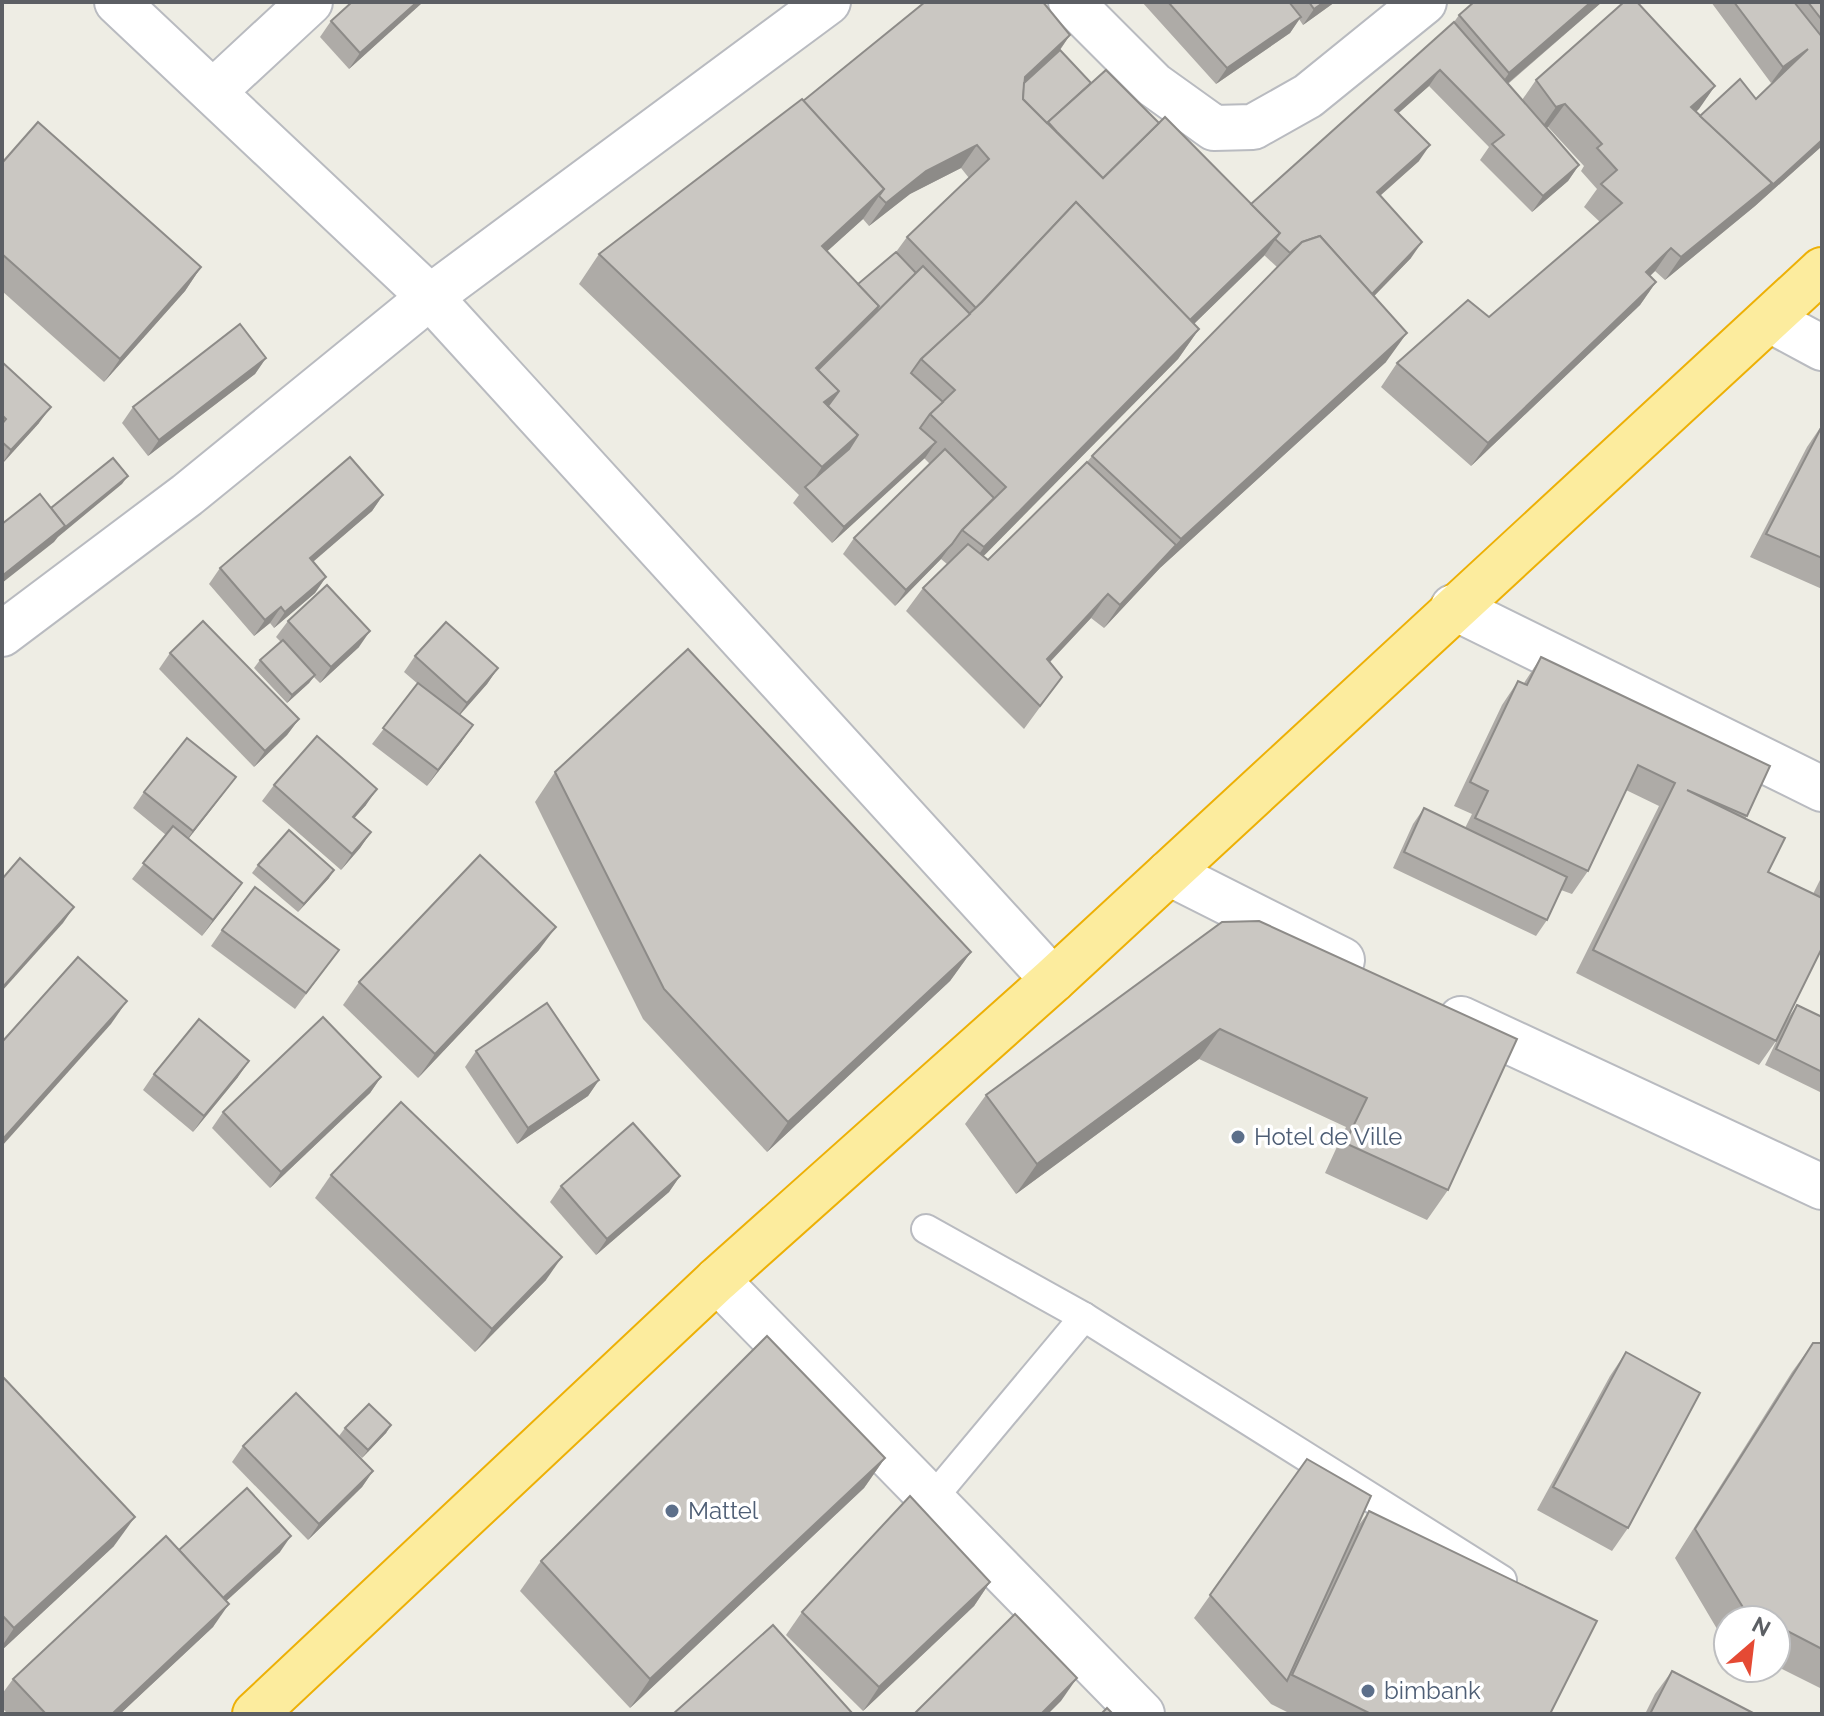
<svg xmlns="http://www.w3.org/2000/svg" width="1824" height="1716" viewBox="0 0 1824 1716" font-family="Raleway,sans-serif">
	<rect width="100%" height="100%" fill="#eeede4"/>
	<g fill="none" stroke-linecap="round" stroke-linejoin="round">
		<g stroke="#b9bbc0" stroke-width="32">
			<g id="service">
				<path d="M926,1229l158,88 418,263"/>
				<path d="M932,1499l152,-182"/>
			</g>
		</g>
		<g stroke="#b9bbc0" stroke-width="48">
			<g id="minor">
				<path d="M117,2l313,295 623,683"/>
				<path d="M1071,2l83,83 60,43 39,-1 55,-31 116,-94"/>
				<path d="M213,92l97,-90"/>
				<path d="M1770,320l52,28"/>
				<path d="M1453,607l369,182"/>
				<path d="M2,634l185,-139 243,-198 398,-295"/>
				<path d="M1169,873l173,87"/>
				<path d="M1461,1019l361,168"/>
				<path d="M717,1280l425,434"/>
			</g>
		</g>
		<g stroke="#edb006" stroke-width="48">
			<path id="trunk" d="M255,1714l462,-434 336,-300 769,-710"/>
		</g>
		<use href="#service" stroke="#fff" stroke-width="28"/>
		<use href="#minor" stroke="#fff" stroke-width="44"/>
		<use href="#trunk" stroke="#fcec9e" stroke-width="44"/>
	</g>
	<g fill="#aeaba7" fill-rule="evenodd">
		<path d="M423,2l-74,67 -29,-32 11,-16z"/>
		<path d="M1142,2h193l-32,23 -4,-6 -9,14 -74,51z"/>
		<path d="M1474,2h128l-94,82 14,16 14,-20 179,6 -19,26 4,4 56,-17 21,-20 -6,4 -60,-81h111v144l-67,60 -90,74 -10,-9 -5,5 6,6 -16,23 -169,161 -90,-79 16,-24 92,-46 111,-95 -16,-15 13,-18 -16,-18 3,-5 -36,-39 -2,1 33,37 -11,16 -36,31 -52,-52 9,-13 -60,-61 -31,27 21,48 -39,35 31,62 -37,38 12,66 -226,206 -56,60 -13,-10 -41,44 12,15 -38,52 -118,-118 17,-23 24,-24 -6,-5 -46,47 -52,-52 11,-16 76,-74 -6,-6 -92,85 -39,-40 6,-8 -220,-211 20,-30 204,-153 267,-66 -10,15 31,33 68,40 92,81 203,-182 5,-7zM961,168l8,10 -62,59 -11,15 -38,32 -31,-33 36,-32 6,7 41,-32zM1264,255l13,12 -185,189 -5,6 -99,98 -5,-4 195,-197 21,-30 -5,-5z"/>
		<path d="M2,163l199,104 -16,24 -81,91 -102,-91z"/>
		<path d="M266,358l-11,16 -107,82 -26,-33 11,-16z"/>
		<path d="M2,362l37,61 -37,41z"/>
		<path d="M1822,425v164l-72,-32 57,-110z"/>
		<path d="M383,495l-11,16 -59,50 13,16 -11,16 -41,35 -4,-5 -16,13 -45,-52 11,-16z"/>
		<path d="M288,621l71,26 -39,36 -6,-6 -5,6 -22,20 -33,-35 6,-8 21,-18 -5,-5z"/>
		<path d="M170,653l129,66 -12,16 -33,32 -95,-98z"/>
		<path d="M415,656l83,12 -11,16 -27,31 2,26 -35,45 -55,-42 46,-60 -14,-12z"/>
		<path d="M1541,657l206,159 -2,3 23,53 45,22 9,-18v72l-46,93 -17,24 -183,-92 83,-167 -33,-16 -38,81 -16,23 -11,-4 -14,30 -11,16 -143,-68 20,-44 11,-16 41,20 7,-14 -18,-8 48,-101 16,-24 6,2z"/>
		<path d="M555,772l416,180 -21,29 -183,171 -124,-133 -108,-217z"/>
		<path d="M236,777l-48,62 54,44 -40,53 -70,-57 34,-44 -33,-27 11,-16z"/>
		<path d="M274,785l92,20 -12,13 17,14 -11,16 -19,22 -79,-69z"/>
		<path d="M258,865l71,13 -31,34 -46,-39z"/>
		<path d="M1222,922l226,268 -21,30 -102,-47 21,-46 -147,-68 -183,135 -51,-70 21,-29z"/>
		<path d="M222,930l117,20 -44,59 -84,-63z"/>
		<path d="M539,950l-121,128 -75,-73 16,-23z"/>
		<path d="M1797,1005l25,12v76l-57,-28 21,-44z"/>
		<path d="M476,1051l123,29 -11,16 -71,48 -52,-77z"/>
		<path d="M154,1074l84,3 -45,55 -50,-42z"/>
		<path d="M381,1077l-11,16 -100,95 -58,-60 11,-16z"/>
		<path d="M331,1175l215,105 -71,72 -160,-154z"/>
		<path d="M680,1176l-11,16 -73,63 -46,-53 11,-16z"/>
		<path d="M1813,1343h9v346l-46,-23v-46h-48v21l-5,-2 -48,-81 117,-186z"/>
		<path d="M1626,1352l2,176 -16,23 -75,-41 73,-134z"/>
		<path d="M2,1376l112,170 -112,104z"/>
		<path d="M391,1425l-5,8 -24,25 -23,-22 6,-8z"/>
		<path d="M243,1446l130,25 -11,16 -54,53 -76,-78z"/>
		<path d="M885,1458l-21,30 -234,220 -110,-117 21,-30z"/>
		<path d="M1307,1459l49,70 13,-18 181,203h-259l-20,-10 -77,-86z"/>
		<path d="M179,1550l101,2 -54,49 -13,26 -93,87h-112l-6,-6v-14l11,-15z"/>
		<path d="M990,1582l-16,24 -111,105 -77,-76 16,-23z"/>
		<path d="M1672,1671l83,43h-110l10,-20z"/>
	</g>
	<g fill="#8d8b88">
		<path d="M417,2h6l-74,67 11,-16z"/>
		<path d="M1324,2h11l-32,23 11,-16z"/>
		<path d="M1591,2h11l-109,94 16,-23z"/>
		<path d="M1301,17l-11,16 -74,51 11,-16z"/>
		<path d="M1070,35l-16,23 -38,35 9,-16z"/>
		<path d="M1808,49l-12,16 -25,18 12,-16z"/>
		<path d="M1440,70l-11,16 -45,40 11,-16z"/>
		<path d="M1715,86l-16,23 -24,22 16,-24z"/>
		<path d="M1565,104l-17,23 -8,3 16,-23z"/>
		<path d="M1822,140v6l-67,60 -90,74 16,-23z"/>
		<path d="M977,145l-16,23 -51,26 -41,32 17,-23 40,-32z"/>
		<path d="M1430,145l-11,16 -53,47 11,-16z"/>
		<path d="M1579,165l-11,16 -36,31 11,-16z"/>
		<path d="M884,189l-21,30 -62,56 21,-29z"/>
		<path d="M1280,233l-16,23 -96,93 17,-23z"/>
		<path d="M1422,242l-11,16 -61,63 11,-16z"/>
		<path d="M1671,248l-16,23 -25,24 16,-23z"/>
		<path d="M201,267l-16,24 -81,91 16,-23z"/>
		<path d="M1656,282l-16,23 -169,161 17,-23z"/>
		<path d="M879,306l-15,22 -55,56 7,-16z"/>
		<path d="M1199,329l-21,30 -215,218 21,-30z"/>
		<path d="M1407,333l-21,29 -226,206 -56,60 16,-23 61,-66z"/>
		<path d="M266,358l-11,16 -107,82 11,-16z"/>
		<path d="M839,391l-20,29 5,-18z"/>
		<path d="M51,407l-12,16 -37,41 9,-14z"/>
		<path d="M858,435l-21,30 -30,24 15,-22z"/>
		<path d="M936,442l-11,16 -93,85 12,-16z"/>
		<path d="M128,476l-6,8 -64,53 -4,5 -52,41v-7z"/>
		<path d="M383,495l-11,16 -73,63 11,-16z"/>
		<path d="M952,544l-11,15 -46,47 11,-16z"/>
		<path d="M326,577l-11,16 -41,35 11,-16z"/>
		<path d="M1108,594l-17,24 -60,64 16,-23z"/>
		<path d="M281,607l-11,16 -16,13 11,-16z"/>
		<path d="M370,631l-11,16 -39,36 11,-16z"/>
		<path d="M498,668l-11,16 -31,35 11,-16z"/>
		<path d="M315,675l-6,8 -22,20 5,-8z"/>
		<path d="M299,719l-12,16 -33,32 11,-16z"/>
		<path d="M473,725l-11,16 -35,45 11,-16z"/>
		<path d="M236,777l-12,16 -42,54 11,-16z"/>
		<path d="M377,789l-11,16 -25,28 12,-16z"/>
		<path d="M371,832l-11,16 -19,22 11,-16z"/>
		<path d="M334,870l-5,8 -31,34 6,-8z"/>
		<path d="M242,883l-11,16 -29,37 11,-16z"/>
		<path d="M74,907l-11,16 -61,68v-3z"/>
		<path d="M556,927l-17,23 -121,128 17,-24z"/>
		<path d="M971,952l-21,29 -183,171 21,-30z"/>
		<path d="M127,1001l-16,23 -109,122v-6z"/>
		<path d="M1220,1029l-21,30 -183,135 21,-30z"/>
		<path d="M249,1061l-11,16 -45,55 11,-16z"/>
		<path d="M381,1077l-11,16 -100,95 11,-16z"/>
		<path d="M599,1080l-11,16 -71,48 11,-16z"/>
		<path d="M680,1176l-11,16 -73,63 11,-16z"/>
		<path d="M562,1257l-16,23 -71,72 17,-23z"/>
		<path d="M391,1425l-5,8 -24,25 6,-8z"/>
		<path d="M885,1458l-21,30 -234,220 20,-29z"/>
		<path d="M373,1471l-11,16 -54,53 11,-16z"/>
		<path d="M135,1517l-21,29 -112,104v-4l12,-18z"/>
		<path d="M291,1536l-11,16 -68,62 11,-16z"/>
		<path d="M990,1582l-16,24 -111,105 16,-24z"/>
		<path d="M229,1604l-16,23 -93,87h-8z"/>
		<path d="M1077,1678l-16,23 -13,13h-7z"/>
	</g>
	<g fill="#cac7c2" stroke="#8d8b88" stroke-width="2">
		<path d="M352,2h65l-57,51 -29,-32z"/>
		<path d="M925,2h118l27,33 -45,42 -2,22 80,79 62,-61 115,116 -90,87 -114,-118 -100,106 -69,-71 82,-78 -12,-14 -51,26 -40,32 -7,-7 5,-7 -81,-88z"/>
		<path d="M1168,2h121l12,15 -74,51z"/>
		<path d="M1309,2h15l-10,7z"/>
		<path d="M1474,2h117l-82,71 -50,-58z"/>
		<path d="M1624,2h13l78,84 -24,21 81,76 -91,74 -10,-9 -25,24 10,10 -168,161 -91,-80 71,-63 21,17 133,-114 -21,-19 16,-14 -20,-22 5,-4 -37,-40 -9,3 -20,-27z"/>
		<path d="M1734,2h60l28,35v103l-55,50 5,-7 -72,-67 40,-37 16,20 52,-50 -25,18z"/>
		<path d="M1808,2h14v18z"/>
		<path d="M1454,22l125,143 -36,31 -51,-52 12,-9 -64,-65 -45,40 35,35 -53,47 45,50 -50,52 -52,-58 -18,6 -12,11 -15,-14 5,-6 -29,-29z"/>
		<path d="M1060,50l31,33 -44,40 -24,-24 1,-16z"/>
		<path d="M1106,70l53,53 -56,55 -46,-46 -9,-10z"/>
		<path d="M802,99l82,90 -62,57 57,60 -63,62 23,23 -15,11 34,33 -36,32 -223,-213z"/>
		<path d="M38,122l163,145 -81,92 -118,-105v-91z"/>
		<path d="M1076,202l123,127 -215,218 -22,-17 44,-43 -76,-73 25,-24 -34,-31 61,-57z"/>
		<path d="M1320,236l87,97 -226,206 -89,-83 210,-214z"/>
		<path d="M896,252l20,21 -45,45 8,-12 -21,-22z"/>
		<path d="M923,266l47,48 -49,45 -10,14 32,29 -13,12 -10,14 16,14 -92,85 -39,-40 44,-38 9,-14 -30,-29 11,-15 -21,-21z"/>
		<path d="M240,324l26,34 -107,82 -26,-33z"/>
		<path d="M2,362l49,45 -40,43 -9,-8v-18l4,-5 -4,-4z"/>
		<path d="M1822,426v132l-56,-24z"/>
		<path d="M945,449l49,49 -32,32 -10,14 -46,46 -52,-52z"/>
		<path d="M350,457l33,38 -73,63 16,19 -41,35 -4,-5 -16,13 -45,-52z"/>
		<path d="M113,458l15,18 -65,53 2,-3 -14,-18z"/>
		<path d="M1087,462l89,83 -56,60 -12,-11 -61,65 15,18 -22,29 -117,-118 45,-44 20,16z"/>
		<path d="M40,494l25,32 -63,50v-52z"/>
		<path d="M327,585l43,46 -39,36 -43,-46z"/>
		<path d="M203,621l96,98 -34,32 -95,-98z"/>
		<path d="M446,622l52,46 -31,35 -52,-47z"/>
		<path d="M283,640l32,35 -23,20 -32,-35z"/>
		<path d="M688,649l283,303 -183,170 -124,-133 -109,-217z"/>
		<path d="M1541,657l229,109 -23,50 -60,-26 98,48 -17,34 54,26v50l-46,93 -183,-91 82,-167 -37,-18 -50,106 -113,-53 13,-27 -18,-9 48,-101 9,4z"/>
		<path d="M418,683l55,42 -35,45 -55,-42z"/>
		<path d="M317,736l60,53 -24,28 18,15 -19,22 -78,-69z"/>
		<path d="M187,738l49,39 -43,54 -49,-39z"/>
		<path d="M1424,808l143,69 -20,43 -143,-68z"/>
		<path d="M173,826l69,57 -29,37 -70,-57z"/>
		<path d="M289,830l45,40 -30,34 -46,-39z"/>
		<path d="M480,855l76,72 -121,127 -76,-72z"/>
		<path d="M20,858l54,49 -72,81v-109z"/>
		<path d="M255,887l84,63 -33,43 -84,-63z"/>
		<path d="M1259,921l258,118 -69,151 -103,-47 22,-45 -147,-69 -183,135 -51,-69 236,-173z"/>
		<path d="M78,957l49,44 -125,139v-98z"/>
		<path d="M547,1003l52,77 -71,48 -52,-77z"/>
		<path d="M1797,1005l25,12v55l-46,-23z"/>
		<path d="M323,1017l58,60 -100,95 -58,-60z"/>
		<path d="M199,1019l50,42 -45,55 -50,-42z"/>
		<path d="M401,1102l161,155 -70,72 -161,-154z"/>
		<path d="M633,1123l47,53 -73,63 -46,-53z"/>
		<path d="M767,1336l118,122 -235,221 -109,-118z"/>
		<path d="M1813,1343h9v306l-46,-24v-5h-11l-21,-11 -49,-80z"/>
		<path d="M1626,1352l74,41 -72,135 -75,-41z"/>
		<path d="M2,1376l133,141 -121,111 -12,-13z"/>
		<path d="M296,1393l77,78 -54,53 -76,-78z"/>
		<path d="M369,1404l22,21 -23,25 -23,-22z"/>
		<path d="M1307,1459l64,37 -84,185 -77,-86z"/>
		<path d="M247,1488l44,48 -68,62 -44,-48z"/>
		<path d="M910,1496l80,86 -111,105 -77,-75z"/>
		<path d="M1369,1511l228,110 -47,93h-179l-79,-39z"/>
		<path d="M166,1536l63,68 -117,110h-66l-33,-35z"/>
		<path d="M1015,1614l62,64 -36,36h-127z"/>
		<path d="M773,1625l80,89h-180z"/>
		<path d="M1672,1671l83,43h-105z"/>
		<path d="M1107,1708l6,6h-12z"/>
	</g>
	<g fill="#5c6f8a" stroke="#fff" stroke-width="3">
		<circle cx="1238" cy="1137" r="8"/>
		<circle cx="672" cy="1511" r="8"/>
		<circle cx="1368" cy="1691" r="8"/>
	</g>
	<g text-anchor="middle" stroke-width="7" stroke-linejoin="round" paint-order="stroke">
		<g font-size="24" fill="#4e5e75" stroke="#fff" text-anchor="start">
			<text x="1254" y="1145">Hotel de Ville</text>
			<text x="688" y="1519">Mattel</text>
			<text x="1384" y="1699">bimbank</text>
		</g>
	</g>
	<rect width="1824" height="1716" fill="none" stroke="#5c5f64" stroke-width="8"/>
	<g transform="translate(1752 1644) rotate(28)"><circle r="38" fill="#ffffff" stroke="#bebfc1" stroke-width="2"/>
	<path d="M0-6L14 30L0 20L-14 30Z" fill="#e54a34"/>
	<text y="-12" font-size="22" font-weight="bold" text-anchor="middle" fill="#5c5f64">N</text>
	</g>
</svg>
